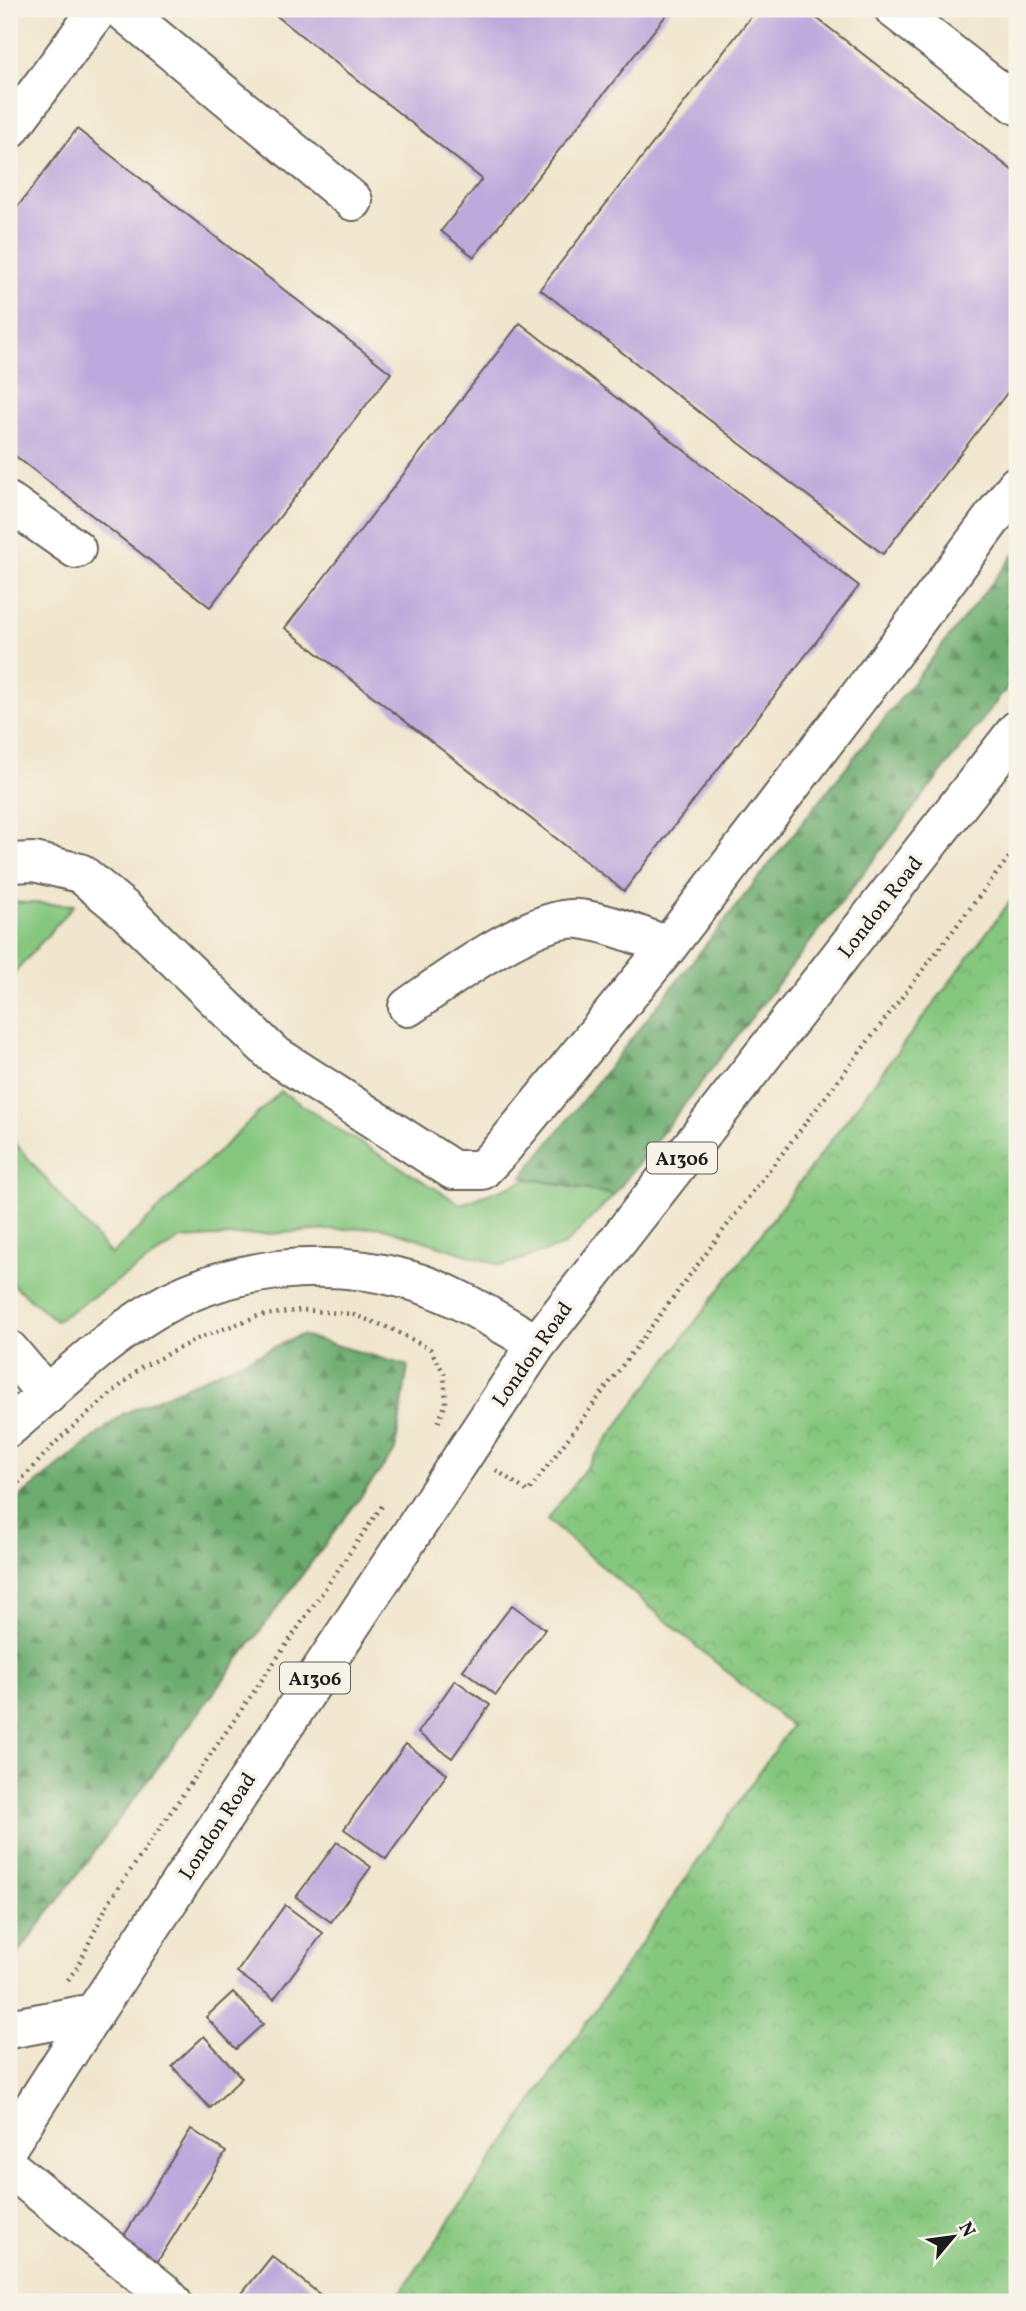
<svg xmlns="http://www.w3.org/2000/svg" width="1026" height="2311" viewBox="0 0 1026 2311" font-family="Vollkorn,serif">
	<defs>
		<pattern id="forest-firs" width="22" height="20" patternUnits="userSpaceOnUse" patternTransform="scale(1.75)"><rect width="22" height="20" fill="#6cac6e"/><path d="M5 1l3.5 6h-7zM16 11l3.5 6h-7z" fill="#588b5a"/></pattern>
		<pattern id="park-crowns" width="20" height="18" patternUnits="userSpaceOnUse" patternTransform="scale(1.75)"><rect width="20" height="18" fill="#86c77f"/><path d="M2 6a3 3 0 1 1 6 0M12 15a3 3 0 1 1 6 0" fill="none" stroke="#73aa6d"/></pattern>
	</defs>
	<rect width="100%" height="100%" fill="#f7f3e8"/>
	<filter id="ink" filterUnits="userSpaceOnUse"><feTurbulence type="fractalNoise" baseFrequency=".0143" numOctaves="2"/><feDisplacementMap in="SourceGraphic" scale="14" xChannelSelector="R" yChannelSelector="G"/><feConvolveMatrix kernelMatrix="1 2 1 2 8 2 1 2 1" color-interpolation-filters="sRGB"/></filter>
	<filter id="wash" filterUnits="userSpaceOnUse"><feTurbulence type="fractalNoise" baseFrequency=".00686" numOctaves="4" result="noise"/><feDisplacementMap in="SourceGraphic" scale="28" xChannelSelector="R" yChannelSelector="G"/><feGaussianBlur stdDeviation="1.57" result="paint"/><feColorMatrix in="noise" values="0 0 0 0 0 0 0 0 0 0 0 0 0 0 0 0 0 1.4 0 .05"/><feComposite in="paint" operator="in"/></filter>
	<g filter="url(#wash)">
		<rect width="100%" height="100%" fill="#f1e6cd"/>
		<g fill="#86c77f" stroke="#51724e" stroke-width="2">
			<path d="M9,902l65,3 -65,74z"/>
			<path d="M281,1091l63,42 117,71 68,-25 85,16 -49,50 -63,21 -121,-39 -200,12 -125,82 -47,-40v-145l102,119z"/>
		</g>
		<g fill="url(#forest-firs)" stroke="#446445" stroke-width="2">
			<path d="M1017,551v124l-403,520 -92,-18z"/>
			<path d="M301,1335l107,31 -13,85 -375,500 -11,5v-450l114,-92z"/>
		</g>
		<path fill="url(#park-crowns)" stroke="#51724e" stroke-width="2" d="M1017,892v1410h-623l397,-576 -244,-206z"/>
		<g id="blocks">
			<g fill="#bda9dc">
				<path d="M268,9h403l-197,248 -33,-26 41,-52z"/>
				<path d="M757,9h48l212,165v206l-134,174 -343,-265z"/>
				<path d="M77,129l314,244 -181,234 -201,-156v-233z"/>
				<path d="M520,323l339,263 -235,305 -339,-263z"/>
				<path d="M512,1605l33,24 -49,66 -33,-25z"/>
				<path d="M455,1680l35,25 -38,53 -34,-25z"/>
				<path d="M406,1744l41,30 -61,85 -42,-30z"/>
				<path d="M337,1842l34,25 -40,55 -35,-25z"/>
				<path d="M285,1905l38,28 -49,66 -37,-27z"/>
				<path d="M233,1992l30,32 -27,25 -30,-32z"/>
				<path d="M204,2036l38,42 -32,30 -38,-42z"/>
				<path d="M191,2129l35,23 -73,117 -36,-22z"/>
				<path d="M272,2256l51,41 -4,5h-84z"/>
			</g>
		</g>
	</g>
	<g filter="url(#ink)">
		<use href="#blocks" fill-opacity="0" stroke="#67635a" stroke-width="2"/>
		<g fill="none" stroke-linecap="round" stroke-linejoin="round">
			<g stroke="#67635a" stroke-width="42">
				<g id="minor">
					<path d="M121,9l232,192"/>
					<path d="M894,9l123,96"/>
					<path d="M9,130l90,-121"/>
					<path d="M9,502l67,47"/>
					<path d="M9,863l25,-1 46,11 46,38 147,143 180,116h29l20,-21 166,-203 235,-307 114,-154"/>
					<path d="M408,1007c36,-25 128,-94 172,-88 30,4 60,17 88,27"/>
					<path d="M9,1350l38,45"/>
					<path d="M9,1427c47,-39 91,-84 144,-116 75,-45 173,-54 256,-31 46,13 87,41 128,64"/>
					<path d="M9,2029l85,-16"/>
					<path d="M9,2167l154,125 9,10"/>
				</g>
			</g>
			<g stroke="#67635a" stroke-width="42">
				<path id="major" d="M9,2145l85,-132 443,-669 480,-614"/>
			</g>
			<g stroke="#67635a" stroke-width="4.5" stroke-dasharray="2 5" stroke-linecap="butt">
				<path d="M496,1470l32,22 194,-260 295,-385"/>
				<path d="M9,1493l51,-55 82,-71 55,-28 61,-23 43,-6 50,4 39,14 40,21 14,24 2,30 -8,20"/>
				<path d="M68,1980l10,-14 30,-63 274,-397"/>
			</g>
			<use href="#minor" stroke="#fff" stroke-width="38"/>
			<use href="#major" stroke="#fff" stroke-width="38"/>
		</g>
	</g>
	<g text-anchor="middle" stroke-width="7" stroke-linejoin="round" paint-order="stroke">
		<g fill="#f7f3e8" stroke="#5e5c59" stroke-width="2">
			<rect x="647" y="1142.5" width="70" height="31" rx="5"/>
			<rect x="280" y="1662.5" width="70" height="31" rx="5"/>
		</g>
		<g font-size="19" font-weight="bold" fill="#1c1c1c">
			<text x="682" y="1165">A1306</text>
			<text x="315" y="1685">A1306</text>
		</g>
		<g font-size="21" fill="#1c1c1c" stroke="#f7f3e8">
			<text transform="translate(880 907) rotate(-52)" y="7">London Road</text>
			<text transform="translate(532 1354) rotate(-55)" y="7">London Road</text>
			<text transform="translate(217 1826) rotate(-57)" y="7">London Road</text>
		</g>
	</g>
	<rect width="1026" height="2311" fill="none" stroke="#f7f3e8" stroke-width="35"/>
	<g transform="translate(953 2237) rotate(61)" stroke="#f7f3e8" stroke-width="5" paint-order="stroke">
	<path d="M0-5L12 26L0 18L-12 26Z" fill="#1c1c1c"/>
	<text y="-10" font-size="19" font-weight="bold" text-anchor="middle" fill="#1c1c1c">N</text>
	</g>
</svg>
